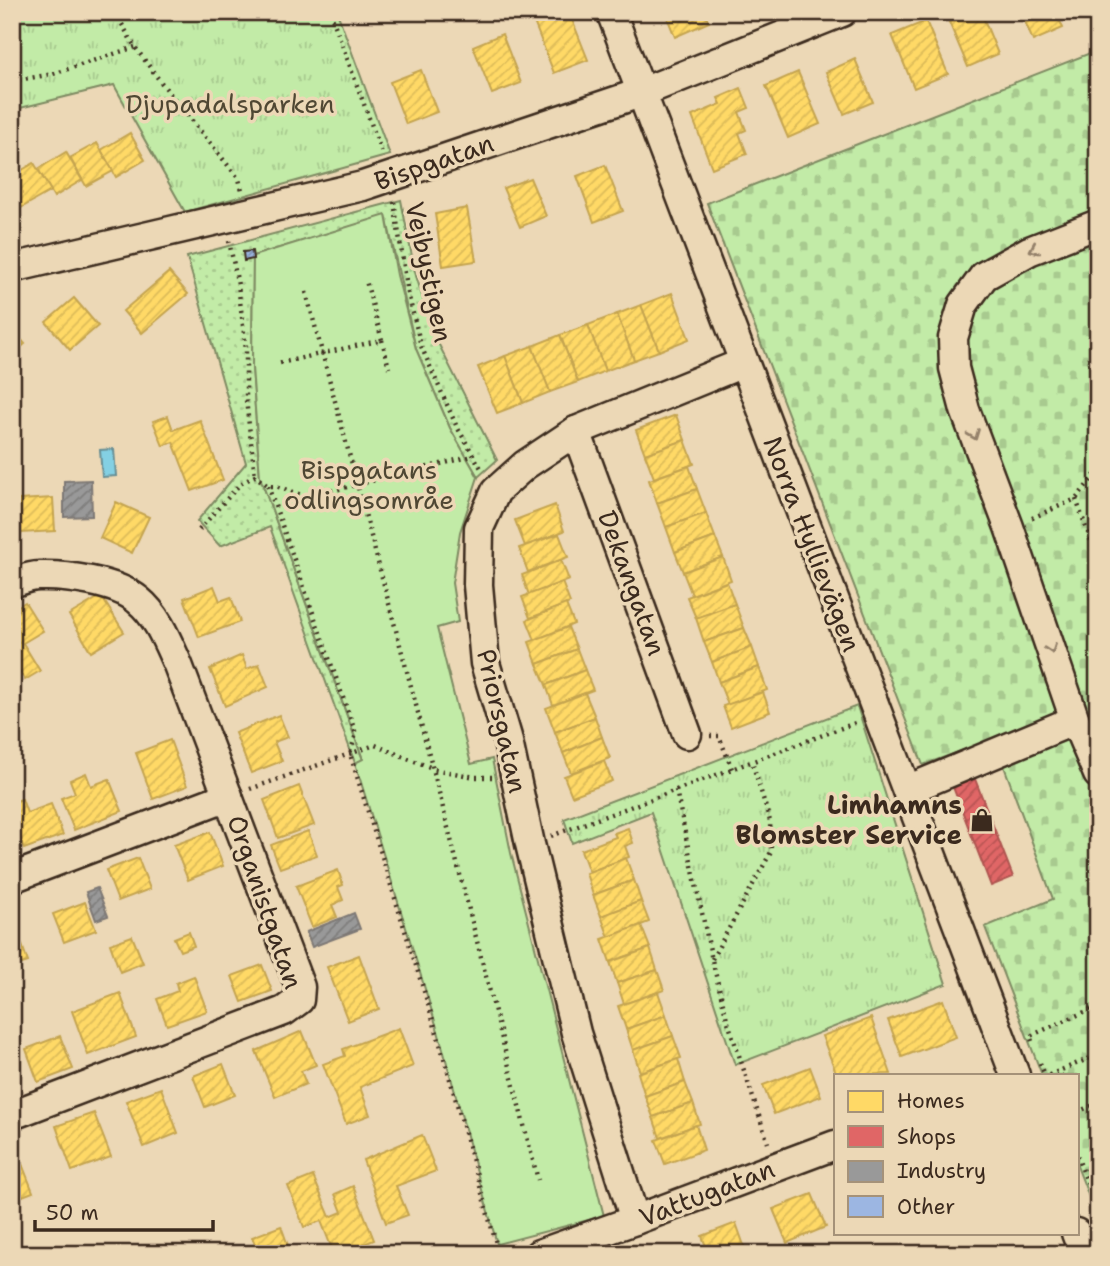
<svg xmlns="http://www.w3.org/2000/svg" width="1110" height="1266" viewBox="0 0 1110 1266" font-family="'Shantell Sans',sans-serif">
	<defs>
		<pattern id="grass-dots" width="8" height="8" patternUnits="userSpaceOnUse" patternTransform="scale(1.75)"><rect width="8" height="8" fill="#c2eba7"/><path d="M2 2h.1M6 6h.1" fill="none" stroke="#a8ca8f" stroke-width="1.8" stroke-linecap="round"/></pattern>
		<pattern id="cemetery-stones" width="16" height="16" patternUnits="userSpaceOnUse" patternTransform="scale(1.75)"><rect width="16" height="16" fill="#c2eba7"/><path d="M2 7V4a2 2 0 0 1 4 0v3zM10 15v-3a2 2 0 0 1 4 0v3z" fill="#a8ca8f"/></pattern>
		<pattern id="park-tufts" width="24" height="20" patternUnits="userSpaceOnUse" patternTransform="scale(1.75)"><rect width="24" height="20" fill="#c2eba7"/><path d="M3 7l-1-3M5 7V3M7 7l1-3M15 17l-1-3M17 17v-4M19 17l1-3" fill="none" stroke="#a8ca8f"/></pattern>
		<pattern id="homes-hatch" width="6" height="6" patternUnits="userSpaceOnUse" patternTransform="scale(1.75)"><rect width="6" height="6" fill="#ffd966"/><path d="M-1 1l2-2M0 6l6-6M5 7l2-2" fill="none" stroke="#dbba58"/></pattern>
		<pattern id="shops-hatch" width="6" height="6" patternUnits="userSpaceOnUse" patternTransform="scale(1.75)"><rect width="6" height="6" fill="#e06666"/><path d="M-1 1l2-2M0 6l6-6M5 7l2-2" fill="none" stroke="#b75453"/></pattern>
		<pattern id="industry-hatch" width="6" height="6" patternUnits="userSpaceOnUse" patternTransform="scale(1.75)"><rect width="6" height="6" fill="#999"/><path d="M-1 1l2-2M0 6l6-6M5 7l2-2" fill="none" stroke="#7e7d7c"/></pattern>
		<pattern id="building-hatch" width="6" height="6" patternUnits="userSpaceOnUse" patternTransform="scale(1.75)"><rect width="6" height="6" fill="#9cb6e2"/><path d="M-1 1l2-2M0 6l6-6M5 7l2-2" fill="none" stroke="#8094b7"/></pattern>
	</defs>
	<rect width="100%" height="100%" fill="#ecd8b6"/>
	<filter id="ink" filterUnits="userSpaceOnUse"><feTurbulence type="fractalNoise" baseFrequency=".0143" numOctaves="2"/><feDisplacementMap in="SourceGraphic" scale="14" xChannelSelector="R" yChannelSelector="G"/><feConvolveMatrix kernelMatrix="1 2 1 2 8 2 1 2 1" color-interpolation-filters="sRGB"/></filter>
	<g filter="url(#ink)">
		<path fill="url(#grass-dots)" stroke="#7e8a62" stroke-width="2" d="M401,200l14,72 18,61 64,127 -19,17 -28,-49 -34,-79 -30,-133 -133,40 -1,111 8,110 103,283 -8,3 -85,-236 -50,19 -23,-25 49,-58 -59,-206z"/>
		<path fill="url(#cemetery-stones)" stroke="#7e8a62" stroke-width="2" d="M1098,50v1170l-21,-54v-91h-35l-57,-148 68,-28 -59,-160 -71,26 -216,-562z"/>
		<g fill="url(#park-tufts)" stroke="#7e8a62" stroke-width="2">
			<path d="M12,12h325l53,143 -205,57 -71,-127 -102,25z"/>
			<path d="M857,706l89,278 -211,81 -84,-253 -79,31 -8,-24z"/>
		</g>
		<path fill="#c2eba7" stroke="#7e8a62" stroke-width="2" d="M386,215l11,60 19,74 34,79 28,49 -18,55 -8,51 6,39 -21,6 34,136 21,-5 19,94 93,363 -107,28 -59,-213 -83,-268 8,-4 -103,-282 -8,-110 1,-111z"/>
		<path fill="#84d0e3" stroke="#678e94" stroke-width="2" d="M114,449l2,27 -14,1 -2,-27z"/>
		<g fill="url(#homes-hatch)" stroke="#c4a450" stroke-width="2">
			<path d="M559,12h10l19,48 -34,13 -20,-51z"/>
			<path d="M665,12h39l5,10 -34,15z"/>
			<path d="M972,12h9l17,42 -30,13 -19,-45z"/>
			<path d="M1021,12h35l7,16 -30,13z"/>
			<path d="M926,21l22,53 -34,14 -22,-53z"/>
			<path d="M502,34l19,49 -29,11 -19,-48z"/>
			<path d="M855,59l18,43 -29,12 -18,-42z"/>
			<path d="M421,70l16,42 -31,12 -16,-42z"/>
			<path d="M798,72l22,52 -32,14 -22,-52z"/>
			<path d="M741,88l8,20 -10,4 7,18 -7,3 8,21 -35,14 -20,-52 29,-12 -3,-6z"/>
			<path d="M130,133l15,27 -29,17 -15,-27z"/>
			<path d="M97,143l16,28 -27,15 -16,-28z"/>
			<path d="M66,152l16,28 -28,17 -16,-28z"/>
			<path d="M34,163l17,28 -30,17 -9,-16v-16z"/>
			<path d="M605,165l18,46 -29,11 -17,-46z"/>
			<path d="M530,178l16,38 -26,11 -17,-39z"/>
			<path d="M467,208l9,53 -33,5 -8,-52z"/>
			<path d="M169,272l19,22 -46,39 -19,-22z"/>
			<path d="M672,293l17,46 -30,12 -18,-46z"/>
			<path d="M74,298l24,28 -28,24 -24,-28z"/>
			<path d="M641,305l18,46 -25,9 -17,-46z"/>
			<path d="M617,314l17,46 -29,11 -17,-46z"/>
			<path d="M588,325l17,46 -27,11 -18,-47z"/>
			<path d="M12,329l13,15 -13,11z"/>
			<path d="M560,335l18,47 -28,10 -18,-46z"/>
			<path d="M532,346l18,46 -27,11 -18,-47z"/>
			<path d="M505,356l18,47 -26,10 -19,-46z"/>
			<path d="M676,415l9,25 -40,14 -9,-24z"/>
			<path d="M168,416l5,14 27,-10 23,60 -31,11 -19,-49 -10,4 -10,-25z"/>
			<path d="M685,440l9,24 -40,14 -9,-24z"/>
			<path d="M689,466l8,23 -40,14 -8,-23z"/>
			<path d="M697,489l9,24 -40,14 -9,-24z"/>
			<path d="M53,498l2,33 -34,2 -2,-33z"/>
			<path d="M116,502l33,15 -17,36 -32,-15z"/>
			<path d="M555,505l9,26 -39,15 -10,-26z"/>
			<path d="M706,513l9,24 -40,15 -9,-25z"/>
			<path d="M559,534l9,23 -40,15 -9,-24z"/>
			<path d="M715,537l8,20 -40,15 -8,-20z"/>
			<path d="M723,557l8,23 -39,15 -9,-23z"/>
			<path d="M561,560l8,20 -40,15 -7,-20z"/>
			<path d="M562,582l8,21 -40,15 -8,-21z"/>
			<path d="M727,582l8,22 -39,14 -9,-21z"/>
			<path d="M214,586l6,15 11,-4 9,25 -41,15 -15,-39z"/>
			<path d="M101,596l23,36 -33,20 -22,-37z"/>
			<path d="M25,602l18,29 -20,12 17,28 -15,9 -13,-20v-50z"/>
			<path d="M566,604l8,20 -39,16 -8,-20z"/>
			<path d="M735,604l9,24 -40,14 -8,-24z"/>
			<path d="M568,627l9,22 -40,15 -8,-22z"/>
			<path d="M744,628l8,19 -40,15 -8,-20z"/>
			<path d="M752,647l7,20 -40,15 -7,-20z"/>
			<path d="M577,649l8,21 -39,15 -9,-21z"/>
			<path d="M242,655l5,14 12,-5 9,23 -43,19 -15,-37z"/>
			<path d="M759,667l8,23 -39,15 -9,-23z"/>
			<path d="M585,670l8,20 -40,15 -7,-20z"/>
			<path d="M763,692l7,20 -39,15 -8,-21z"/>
			<path d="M585,693l10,24 -40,15 -9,-24z"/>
			<path d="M279,715l9,22 -14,5 8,19 -31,12 -16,-40z"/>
			<path d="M595,717l7,20 -39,16 -8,-21z"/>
			<path d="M602,737l8,21 -39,15 -8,-20z"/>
			<path d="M170,740l17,46 -34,13 -17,-46z"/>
			<path d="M604,761l8,20 -40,15 -8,-20z"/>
			<path d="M86,773l5,13 18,-7 13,32 -48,19 -13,-32 14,-5 -5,-13z"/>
			<path d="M299,786l15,39 -36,13 -14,-38z"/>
			<path d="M22,799l5,14 24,-9 12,31 -39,14 -12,-32v-15z"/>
			<path d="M628,828l5,15 -8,3 4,11 -40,15 -8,-22 35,-13 -2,-4z"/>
			<path d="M308,831l9,24 -37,13 -9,-23z"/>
			<path d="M210,832l13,34 -35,14 -14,-35z"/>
			<path d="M138,858l12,31 -32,12 -12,-31z"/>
			<path d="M626,858l8,22 -41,15 -7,-22z"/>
			<path d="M338,870l5,15 -5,2 5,13 -11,5 5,12 -25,10 -16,-41z"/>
			<path d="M634,880l7,21 -40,15 -8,-21z"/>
			<path d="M641,901l8,21 -40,15 -8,-21z"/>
			<path d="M85,902l11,28 -32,12 -11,-28z"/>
			<path d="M641,925l9,23 -40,14 -8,-23z"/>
			<path d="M16,928l12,34 -16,5v-37z"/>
			<path d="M189,932l5,14 -14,5 -6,-13z"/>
			<path d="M132,936l11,27 -23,9 -10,-28z"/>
			<path d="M650,948l7,22 -40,13 -7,-21z"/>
			<path d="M359,955l20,54 -31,12 -21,-54z"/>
			<path d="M262,965l10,26 -30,11 -10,-26z"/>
			<path d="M657,970l7,20 -40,14 -7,-21z"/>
			<path d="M194,976l13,35 -40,14 -10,-26 21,-8 -2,-8z"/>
			<path d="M658,992l8,23 -40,14 -8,-23z"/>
			<path d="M120,993l16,44 -48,18 -16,-44z"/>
			<path d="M943,1000l13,37 -54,20 -14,-37z"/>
			<path d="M666,1015l7,21 -40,14 -7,-21z"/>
			<path d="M871,1018l20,56 -54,1 -15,-39z"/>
			<path d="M399,1028l14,38 -53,21 10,28 -24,9 -23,-60 22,-8 -2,-7z"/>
			<path d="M302,1031l14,34 -15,6 5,13 -31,13 -19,-46z"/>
			<path d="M60,1036l13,33 -35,13 -12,-33z"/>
			<path d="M673,1036l8,22 -41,14 -7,-22z"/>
			<path d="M678,1059l7,23 -40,14 -7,-23z"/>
			<path d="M223,1064l12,31 -30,12 -12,-31z"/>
			<path d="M810,1067l11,29 -47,18 -11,-29z"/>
			<path d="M685,1082l8,21 -40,14 -8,-21z"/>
			<path d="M161,1088l17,45 -34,14 -18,-46z"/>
			<path d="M693,1103l7,21 -40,14 -7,-21z"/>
			<path d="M94,1113l17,44 -39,14 -16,-45z"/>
			<path d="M696,1125l8,25 -39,14 -9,-24z"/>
			<path d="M422,1135l14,36 -40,15 12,29 -22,8 -23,-63z"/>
			<path d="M13,1141l20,51 -21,8v-58z"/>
			<path d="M313,1176l17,41 12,-5 -7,-18 18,-8 21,54 -34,14h-6l-13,-33 -17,6 -16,-41z"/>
			<path d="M812,1194l14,33 -39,16 -14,-34z"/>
			<path d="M736,1223l11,31h-38l-7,-18z"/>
			<path d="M281,1226l10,28h-32l-7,-17z"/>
		</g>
		<path fill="url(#shops-hatch)" stroke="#ae5450" stroke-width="2" d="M975,779l38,98 -22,9 -38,-99z"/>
		<g fill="url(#industry-hatch)" stroke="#7d7874" stroke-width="2">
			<path d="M91,480l1,36 -28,1v-36z"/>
			<path d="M97,888l11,28 -12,4 -10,-28z"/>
			<path d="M354,913l6,16 -48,18 -6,-15z"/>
		</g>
		<path fill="url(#building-hatch)" stroke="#3b2a1e" stroke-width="2" d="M252,251l1,8 -9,2 -1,-9z"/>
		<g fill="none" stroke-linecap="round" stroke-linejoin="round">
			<g stroke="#3b2a1e" stroke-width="33">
				<g id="minor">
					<path d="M611,12l404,1063"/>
					<path d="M1098,224l-69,27 -45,25 -21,29 -10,33 1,30 11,42 44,117 66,193 23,54"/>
					<path d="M12,268l351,-82 277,-93 202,-81"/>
					<path d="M576,431l111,303"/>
					<path d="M12,583c9,-3 18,-7 27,-7 27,-1 78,6 99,24 20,16 30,43 40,65l122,322 -1,13 -15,11 -272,104"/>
					<path d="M907,790l168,-70"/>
					<path d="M12,878l216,-82"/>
					<path d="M635,1220l-59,-187 -46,-189 -23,-107 -22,-74 -7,-78 1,-57 17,-37 29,-26 51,-34 167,-68"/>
					<path d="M1076,1233l8,21"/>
					<path d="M539,1254l96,-34 200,-75"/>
				</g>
			</g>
			<g stroke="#3b2a1e" stroke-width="4.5" stroke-dasharray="2 5" stroke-linecap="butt">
				<path d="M115,12l20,35 25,34 79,98 3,11"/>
				<path d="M330,12l53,144"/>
				<path d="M12,81l41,-7 82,-27"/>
				<path d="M394,202l14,91 13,53 35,79 26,45"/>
				<path d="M229,241l9,44 8,64v51l9,76"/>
				<path d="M306,292l127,477"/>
				<path d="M382,340l7,28"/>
				<path d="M280,363l102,-23 -16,-59"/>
				<path d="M268,486l88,248 -6,20 87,279 62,221"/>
				<path d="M1076,499l22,62"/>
				<path d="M1032,518l44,-19 22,-28"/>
				<path d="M199,530l41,-46 15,-8 13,10h8l31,11 166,-41"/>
				<path d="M710,736h9l13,33"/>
				<path d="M492,777h-17l-42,-8 105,411"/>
				<path d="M250,789l125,-44 57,23"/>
				<path d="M676,790l179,-67"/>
				<path d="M551,836l125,-46 36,170 15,59 41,124"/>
				<path d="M712,959l59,-107 -1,-31 -18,-59"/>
				<path d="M1092,1009l6,14"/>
				<path d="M1032,1041l-2,-5 68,-30"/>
				<path d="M1040,1063l5,12"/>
				<path d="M1049,1075l49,-20"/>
				<path d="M1077,1112l21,-9"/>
				<path d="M1077,1156l21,54"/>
				<path d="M1088,1185l10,-3"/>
			</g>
			<use href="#minor" stroke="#ecd8b6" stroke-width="28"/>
		</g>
		<defs><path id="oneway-chevron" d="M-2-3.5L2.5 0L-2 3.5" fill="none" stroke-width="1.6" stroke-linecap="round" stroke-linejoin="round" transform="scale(1.75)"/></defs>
		<g stroke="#94816a">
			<use href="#oneway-chevron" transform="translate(1034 249) rotate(156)"/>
			<use href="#oneway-chevron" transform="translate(974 435) rotate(69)"/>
			<use href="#oneway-chevron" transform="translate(1051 649) rotate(71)"/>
		</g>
	</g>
	<defs>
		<g id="shop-bare" transform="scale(1.89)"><path d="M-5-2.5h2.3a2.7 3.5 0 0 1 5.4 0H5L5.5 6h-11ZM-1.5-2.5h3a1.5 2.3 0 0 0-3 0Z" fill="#3b2a1e" stroke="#ecd8b6" stroke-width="2.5" paint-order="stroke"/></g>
	</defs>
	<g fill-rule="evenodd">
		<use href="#shop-bare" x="982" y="820"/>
	</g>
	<g text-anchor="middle" stroke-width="7" stroke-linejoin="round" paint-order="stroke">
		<g font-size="26" fill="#4f4733" stroke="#ecd8b6">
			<text x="230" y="113">Djupadalsparken</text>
			<text x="369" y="479">Bispgatans<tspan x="369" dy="30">odlingsområe</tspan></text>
		</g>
		<g font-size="26" fill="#3b2a1e" stroke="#ecd8b6">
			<text transform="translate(434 162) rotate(-19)" y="9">Bispgatan</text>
			<text transform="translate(429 272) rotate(78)" y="9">Vejbystigen</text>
			<text transform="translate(812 544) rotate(69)" y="9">Norra Hyllievägen</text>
			<text transform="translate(632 583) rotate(70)" y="9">Dekangatan</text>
			<text transform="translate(502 721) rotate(77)" y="9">Priorsgatan</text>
			<text transform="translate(265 902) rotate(71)" y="9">Organistgatan</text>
			<text transform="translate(707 1193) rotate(-21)" y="9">Vattugatan</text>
		</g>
		<g font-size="26" font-weight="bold" fill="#3b2a1e" stroke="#ecd8b6" text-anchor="end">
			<text x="962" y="814">Limhamns<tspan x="962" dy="30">Blomster Service</tspan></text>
		</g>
	</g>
	<rect width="1110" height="1266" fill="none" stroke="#ecd8b6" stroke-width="42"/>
	<rect x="21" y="21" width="1068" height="1224" fill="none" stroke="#3b2a1e" stroke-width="2.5" filter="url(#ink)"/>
	<rect x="834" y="1074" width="245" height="161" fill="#ecd8b6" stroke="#a59279" stroke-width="2"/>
	<rect x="848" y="1091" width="35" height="21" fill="#ffd966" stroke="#a59279" stroke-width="2"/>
	<text x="897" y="1108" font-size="21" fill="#3b2a1e">Homes</text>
	<rect x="848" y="1126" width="35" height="21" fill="#e06666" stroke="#a59279" stroke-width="2"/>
	<text x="897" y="1144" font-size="21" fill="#3b2a1e">Shops</text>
	<rect x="848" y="1161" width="35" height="21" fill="#999999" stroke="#a59279" stroke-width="2"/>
	<text x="897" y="1178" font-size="21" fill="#3b2a1e">Industry</text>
	<rect x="848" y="1196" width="35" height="21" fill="#9cb6e2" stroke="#a59279" stroke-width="2"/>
	<text x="897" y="1214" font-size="21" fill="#3b2a1e">Other</text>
	<path d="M35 1220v10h178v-10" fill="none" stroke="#3b2a1e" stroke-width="3.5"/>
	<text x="46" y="1220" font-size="21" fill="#3b2a1e" stroke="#ecd8b6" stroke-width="5" paint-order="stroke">50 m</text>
</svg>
